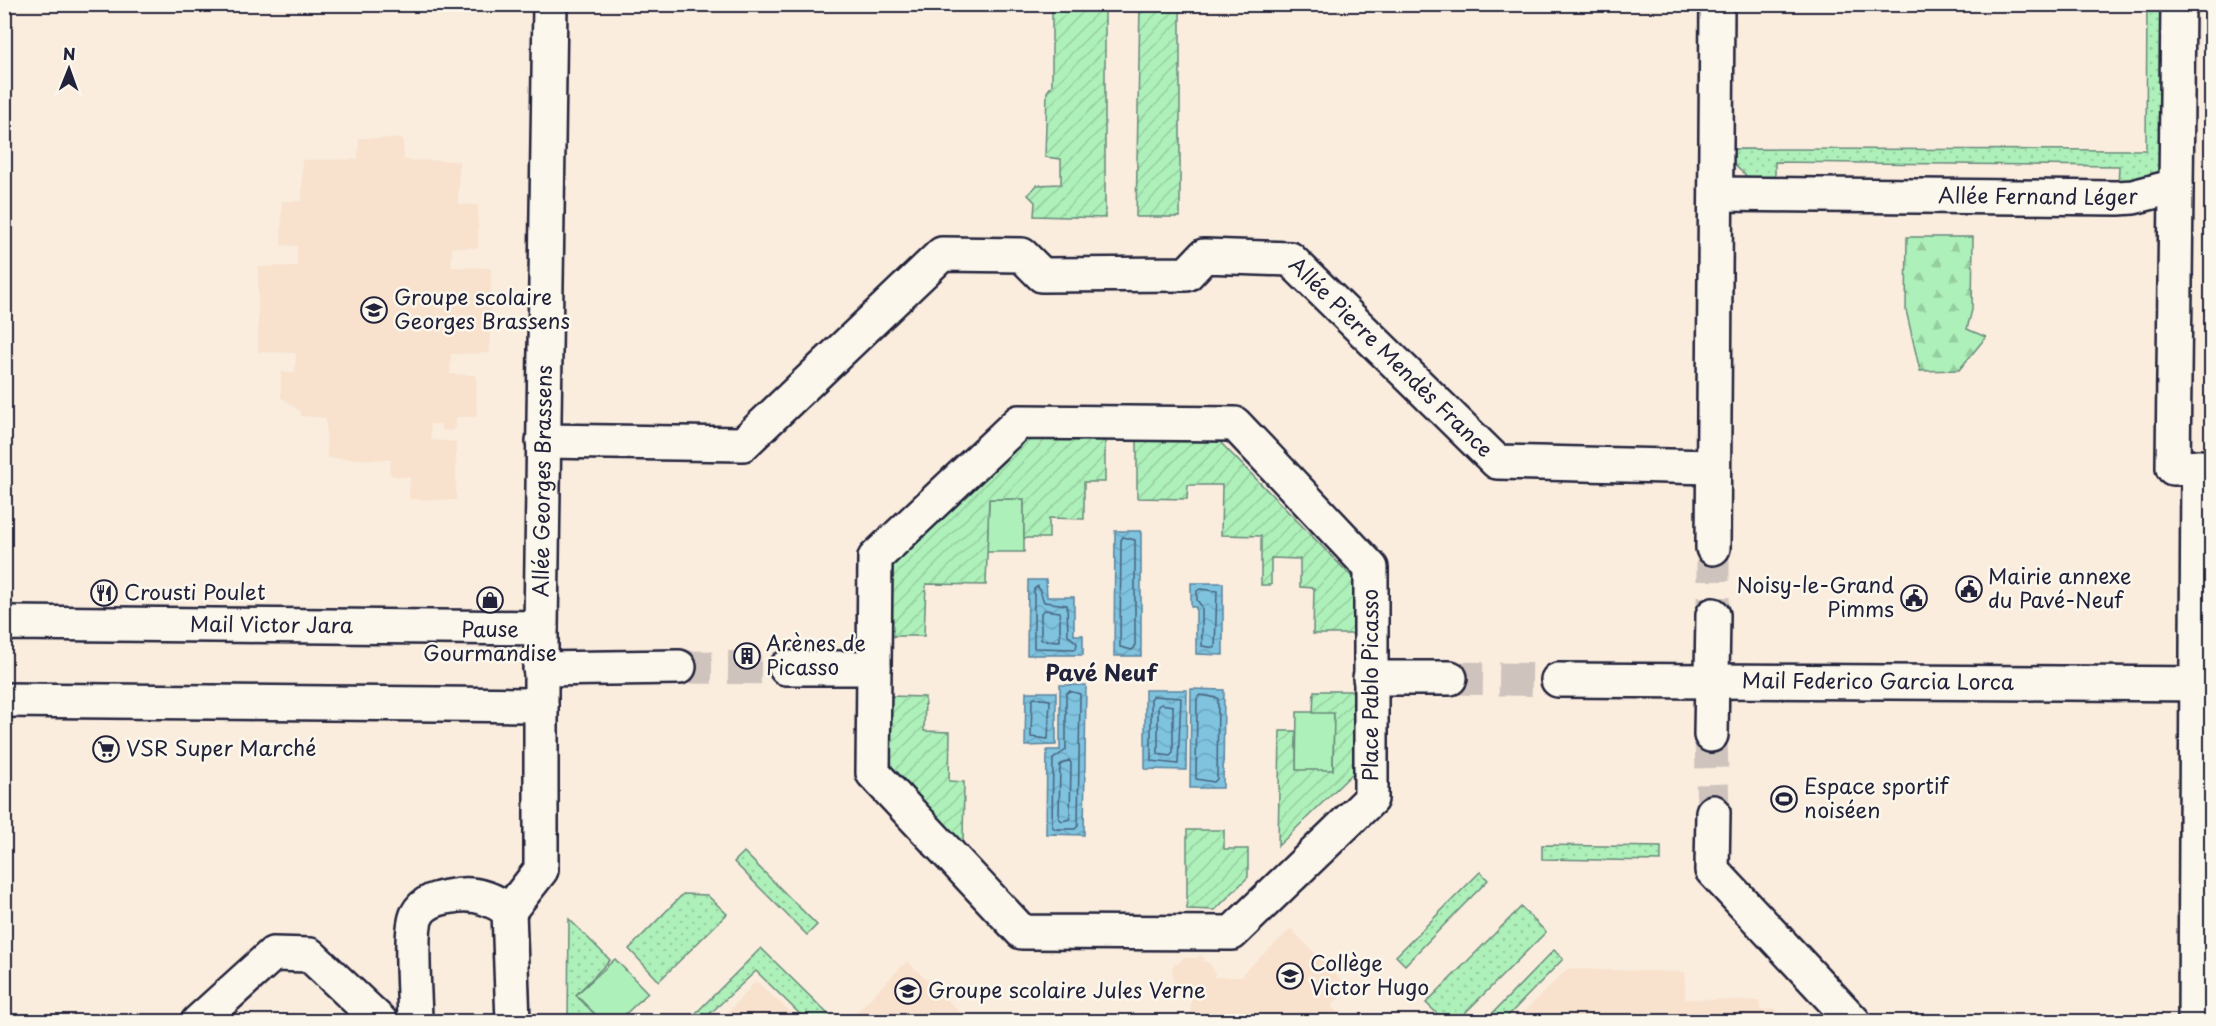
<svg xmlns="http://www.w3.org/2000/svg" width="2216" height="1026" viewBox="0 0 2216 1026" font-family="'Playpen Sans',sans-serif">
	<defs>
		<pattern id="grass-dots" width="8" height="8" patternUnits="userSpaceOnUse" patternTransform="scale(1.5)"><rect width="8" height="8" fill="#aef0b9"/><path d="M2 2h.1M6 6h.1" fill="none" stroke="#95cea0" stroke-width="1.8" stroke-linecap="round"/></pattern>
		<pattern id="forest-firs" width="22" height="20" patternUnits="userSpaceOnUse" patternTransform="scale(1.5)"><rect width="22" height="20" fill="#aef0b9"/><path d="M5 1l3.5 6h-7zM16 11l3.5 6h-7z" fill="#95cea0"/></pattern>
		<pattern id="garden-furrows" width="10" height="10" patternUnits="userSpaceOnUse" patternTransform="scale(1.5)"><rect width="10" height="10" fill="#aef0b9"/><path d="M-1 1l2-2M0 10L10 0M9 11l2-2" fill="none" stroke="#95cea0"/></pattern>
		<pattern id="water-waves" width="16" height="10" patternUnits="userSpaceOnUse" patternTransform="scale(1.5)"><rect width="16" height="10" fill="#7fc3df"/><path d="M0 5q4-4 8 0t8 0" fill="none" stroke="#6da7c0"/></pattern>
	</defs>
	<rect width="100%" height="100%" fill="#faedde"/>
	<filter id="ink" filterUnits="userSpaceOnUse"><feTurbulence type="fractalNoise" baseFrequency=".0167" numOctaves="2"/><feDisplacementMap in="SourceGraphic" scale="12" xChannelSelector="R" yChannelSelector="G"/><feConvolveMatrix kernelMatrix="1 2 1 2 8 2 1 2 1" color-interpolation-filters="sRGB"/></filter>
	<g filter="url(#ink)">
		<g fill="#f8e1cd">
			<path d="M359,138l44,1 1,21 55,1 -1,43 20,1v43l-26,-1 -1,20 40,1 -1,85 -39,1 -1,20 26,1 1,42h-21v11l-5,3 -9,-1 -2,-6h-10l1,16 25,2v58l-47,-1 1,-22 -17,-1 -4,-4 2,-12 -64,-2 -1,-40 -25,-2v-4l-20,-15v-25l14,1 1,-20 -38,-1v-85l39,-1v-20l-16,-1 1,-44h20v-41l56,-1z"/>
			<path d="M1291,929l58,59 -18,18 14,15h-155l1,-24 -10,-2 -3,-9h-4l-2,-18 3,-5 3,1 5,-6h14l3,-3 4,3 -1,3 7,3 5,9 -2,4h30v-4z"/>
			<path d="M907,961l62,60h-121z"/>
			<path d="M1567,969l118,3v27l74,2 1,9 15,-1 12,12h-272z"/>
			<path d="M756,981l44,40h-80z"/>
		</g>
		<g fill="url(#grass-dots)" stroke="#68897a" stroke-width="1.5">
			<path d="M2147,5h22l-9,172 -42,11 1,-22 -344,-4v24l-25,-7 -17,-15v-15l413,1z"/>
			<path d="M1542,845l119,2v14l-119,-2z"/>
			<path d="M744,852l73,73 -10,10 -73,-73z"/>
			<path d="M1480,872l8,8 -83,85 -9,-9z"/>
			<path d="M683,894l24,1 20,19 -68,67 -30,-32z"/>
			<path d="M1521,907l25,25 -89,89h-12l-19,-18z"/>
			<path d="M569,919l41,41 -34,35 26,26 -34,1z"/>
			<path d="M761,948l74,73h-28l-51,-50 -54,50 -7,-7z"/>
			<path d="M1554,950l9,9 -60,62h-18z"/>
		</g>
		<path fill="url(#forest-firs)" stroke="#68897a" stroke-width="1.5" d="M1907,237h66l-1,73 -5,19 19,8 -27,33 -39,1 -14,-61z"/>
		<g fill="#aef0b9" stroke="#68897a" stroke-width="1.5">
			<path d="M989,499h35v53h-37z"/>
			<path d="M1297,712h37l-1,59h-37z"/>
			<path d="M615,959l33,34 -30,28h-16l-26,-26z"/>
		</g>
		<g fill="url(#garden-furrows)" stroke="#68897a" stroke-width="1.5">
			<path d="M1052,5h53v213l-71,-2 1,-14 -7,-7 9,-10 24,-1v-25l-16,-2 2,-65 5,-7z"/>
			<path d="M1140,5h40v212h-44z"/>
			<path d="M1023,437l82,1v44h-21v37l-35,-1v20h-25v-39h-35l-3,86 -60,-1 -2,52h-40l1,-66z"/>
			<path d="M1137,439l81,1 135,138v56h-40l1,-46 -14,-1v-28l-29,-1v27h-10v-49l-40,-1 1,-50h-34l-1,14 -50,-1z"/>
			<path d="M1314,691h40v81l-76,74 2,-115h16v39h37l1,-57h-21z"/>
			<path d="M890,696l35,1 -1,34 26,1 -1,49 15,1 -1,61 -74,-76z"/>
			<path d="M1187,830h37v19h24v28l-33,33 -28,-1z"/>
		</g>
		<g fill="url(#water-waves)" stroke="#5a839d" stroke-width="1.5">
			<path d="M1115,531h26v125h-27z"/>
			<path d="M1028,580h18l1,17h27v38h9v20h-56z"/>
			<path d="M1191,583h32v72l-27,-1v-47h-5z"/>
			<path d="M1060,685h26l-2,150 -38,-1 1,-84h13z"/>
			<path d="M1191,689l33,1 -1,98h-33z"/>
			<path d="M1145,690h42l-1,80 -41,-1z"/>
			<path d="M1026,692h30v53l-31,1z"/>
		</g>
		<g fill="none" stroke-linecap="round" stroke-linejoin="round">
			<g stroke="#47627d" stroke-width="1.5">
				<path d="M1123,537l12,3v107l-3,3 -12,-3 1,-107z"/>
				<path d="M1038,586l6,16 23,3 1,30 9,8 -1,6 -42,-1v-59z"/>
				<path d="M1200,589l17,2 -2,57 -13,-2v-39l-5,-7v-9z"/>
				<path d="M1044,610l16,2v29l-19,-1v-27z"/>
				<path d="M1069,691l11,3 -2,132 -3,3h-20l-3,-3 1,-67 13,-9v-56z"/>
				<path d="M1200,695l18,3 -1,81 -3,3 -18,-3 1,-81z"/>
				<path d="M1153,696l28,2 -3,66 -27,-3v-62z"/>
				<path d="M1034,698l16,2 -2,39 -17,-2 1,-36z"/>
				<path d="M1161,704l12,2v47l-3,3 -12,-2v-48z"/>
				<path d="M1069,760l2,3 -1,56 -8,2 -3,-3 1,-53z"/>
			</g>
			<g stroke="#cfc4bd" stroke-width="33" stroke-dasharray="33 16" stroke-linecap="butt">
				<path d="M1713,548v67"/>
				<path d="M679,667l107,1"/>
				<path d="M1450,678l108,2"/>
				<path d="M1711,735l2,77"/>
			</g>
			<g stroke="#22223b" stroke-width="38">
				<g id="minor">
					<path d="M2178,4l-5,464 39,-1"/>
					<path id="s1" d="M1717,194l401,4 15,-1 43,-11"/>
					<path d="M1019,422l216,2 136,144v231l-139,134 -210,-1 -149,-159 2,-215z"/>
					<path id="s2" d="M543,441l200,3 199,-190 80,1 20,20 145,-1 17,-18 86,3 207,203 216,5"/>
					<path d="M1713,548l4,-544"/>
					<path id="s3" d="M4,626l7,-3 530,5"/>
					<path d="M786,668h88"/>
					<path d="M540,669l139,-2"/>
					<path d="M1370,678h80"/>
					<path id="s4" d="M1558,680l654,4"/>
					<path d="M4,700l537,5"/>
					<path d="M1711,735l2,-120"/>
					<path d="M1713,812l-1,58 142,152"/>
					<path id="s5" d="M509,911l32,-41v-242l9,-624"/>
					<path d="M198,1022l75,-68 37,1 71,67"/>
					<path d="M415,1022c0,-22 -6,-92 2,-107 7,-14 22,-17 36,-19 21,-4 39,2 56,15l4,111"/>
					<path d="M2195,1022l3,-555"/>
				</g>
			</g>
			<use href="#minor" stroke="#fbf7ec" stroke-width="33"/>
		</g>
	</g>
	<defs>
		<g id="school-ring" transform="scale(1.35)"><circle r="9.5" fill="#fbf7ec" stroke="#22223b" stroke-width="1.5"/><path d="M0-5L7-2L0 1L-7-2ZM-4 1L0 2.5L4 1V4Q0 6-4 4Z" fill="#22223b"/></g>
		<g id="civic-ring" transform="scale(1.35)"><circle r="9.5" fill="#fbf7ec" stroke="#22223b" stroke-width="1.5"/><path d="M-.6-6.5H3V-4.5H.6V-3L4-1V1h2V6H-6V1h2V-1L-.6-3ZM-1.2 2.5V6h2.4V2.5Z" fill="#22223b"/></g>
		<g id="restaurant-ring" transform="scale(1.35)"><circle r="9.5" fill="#fbf7ec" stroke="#22223b" stroke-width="1.5"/><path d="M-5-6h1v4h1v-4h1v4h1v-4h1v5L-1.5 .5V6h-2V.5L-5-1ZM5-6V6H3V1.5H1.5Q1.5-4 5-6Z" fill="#22223b"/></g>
		<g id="shop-ring" transform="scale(1.35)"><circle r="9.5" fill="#fbf7ec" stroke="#22223b" stroke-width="1.5"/><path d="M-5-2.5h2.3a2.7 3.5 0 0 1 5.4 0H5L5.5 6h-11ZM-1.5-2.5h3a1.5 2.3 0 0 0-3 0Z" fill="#22223b"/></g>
		<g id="building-ring" transform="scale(1.35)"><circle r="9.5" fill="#fbf7ec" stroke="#22223b" stroke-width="1.5"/><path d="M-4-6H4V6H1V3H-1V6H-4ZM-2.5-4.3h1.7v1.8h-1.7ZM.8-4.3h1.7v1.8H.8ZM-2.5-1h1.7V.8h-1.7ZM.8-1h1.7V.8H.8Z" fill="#22223b"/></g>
		<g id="supermarket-ring" transform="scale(1.35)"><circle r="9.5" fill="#fbf7ec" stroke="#22223b" stroke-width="1.5"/><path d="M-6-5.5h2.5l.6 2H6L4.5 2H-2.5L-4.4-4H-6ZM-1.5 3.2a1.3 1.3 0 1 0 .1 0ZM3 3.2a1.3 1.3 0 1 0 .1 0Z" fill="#22223b"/></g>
		<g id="stadium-ring" transform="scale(1.35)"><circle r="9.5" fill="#fbf7ec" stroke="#22223b" stroke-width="1.5"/><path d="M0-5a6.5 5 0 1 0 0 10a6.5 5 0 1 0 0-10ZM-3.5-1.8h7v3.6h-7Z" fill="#22223b"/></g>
	</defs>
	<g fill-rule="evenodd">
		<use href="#school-ring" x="374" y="310"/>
		<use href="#civic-ring" x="1969" y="589"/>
		<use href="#restaurant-ring" x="104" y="593"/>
		<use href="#civic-ring" x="1914" y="598"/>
		<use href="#shop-ring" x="490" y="600"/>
		<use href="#building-ring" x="747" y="656"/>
		<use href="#supermarket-ring" x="106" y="749"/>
		<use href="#stadium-ring" x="1784" y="799"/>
		<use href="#school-ring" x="1290" y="976"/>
		<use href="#school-ring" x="908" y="991"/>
	</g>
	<g text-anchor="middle" stroke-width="5" stroke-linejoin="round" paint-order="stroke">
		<g font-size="21" fill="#22223b" stroke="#fbf7ec">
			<text dy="7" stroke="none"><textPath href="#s1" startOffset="321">Allée Fernand Léger</textPath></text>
			<text dy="7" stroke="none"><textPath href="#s2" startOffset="980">Allée Pierre Mendès France</textPath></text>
			<text dy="7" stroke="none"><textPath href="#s5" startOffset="441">Allée Georges Brassens</textPath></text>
			<text dy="7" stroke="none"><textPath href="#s3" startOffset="268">Mail Victor Jara</textPath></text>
			<text dy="7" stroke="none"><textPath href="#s4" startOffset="320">Mail Federico Garcia Lorca</textPath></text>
			<text transform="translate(1371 685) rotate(-90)" y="7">Place Pablo Picasso</text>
		</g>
		<g font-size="21" fill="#22223b" stroke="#fbf7ec" text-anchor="start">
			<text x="394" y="305">Groupe scolaire<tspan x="394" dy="24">Georges Brassens</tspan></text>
			<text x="1988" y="584">Mairie annexe<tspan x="1988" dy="24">du Pavé-Neuf</tspan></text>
			<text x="1894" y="593" text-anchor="end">Noisy-le-Grand<tspan x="1894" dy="24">Pimms</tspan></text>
			<text x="124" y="600">Crousti Poulet</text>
			<text x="490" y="637" text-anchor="middle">Pause<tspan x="490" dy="24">Gourmandise</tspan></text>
			<text x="766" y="651">Arènes de<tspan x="766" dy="24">Picasso</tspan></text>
			<text x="126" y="756">VSR Super Marché</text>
			<text x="1804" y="794">Espace sportif<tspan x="1804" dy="24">noiséen</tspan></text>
			<text x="1310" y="971">Collège<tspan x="1310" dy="24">Victor Hugo</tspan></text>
			<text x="928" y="998">Groupe scolaire Jules Verne</text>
		</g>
		<g font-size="22" font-weight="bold" fill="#22223b" stroke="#fbf7ec">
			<text x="1101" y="681">Pavé Neuf</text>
		</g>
	</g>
	<rect width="2216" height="1026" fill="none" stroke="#fbf7ec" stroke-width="24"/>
	<rect x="12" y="12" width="2192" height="1002" fill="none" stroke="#22223b" stroke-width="2" filter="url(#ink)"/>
	<g transform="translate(69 69) rotate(1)" stroke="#fbf7ec" stroke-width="4.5" paint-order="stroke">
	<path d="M0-4.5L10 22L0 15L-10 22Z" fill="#22223b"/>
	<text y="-9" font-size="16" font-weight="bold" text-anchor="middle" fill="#22223b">N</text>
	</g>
</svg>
